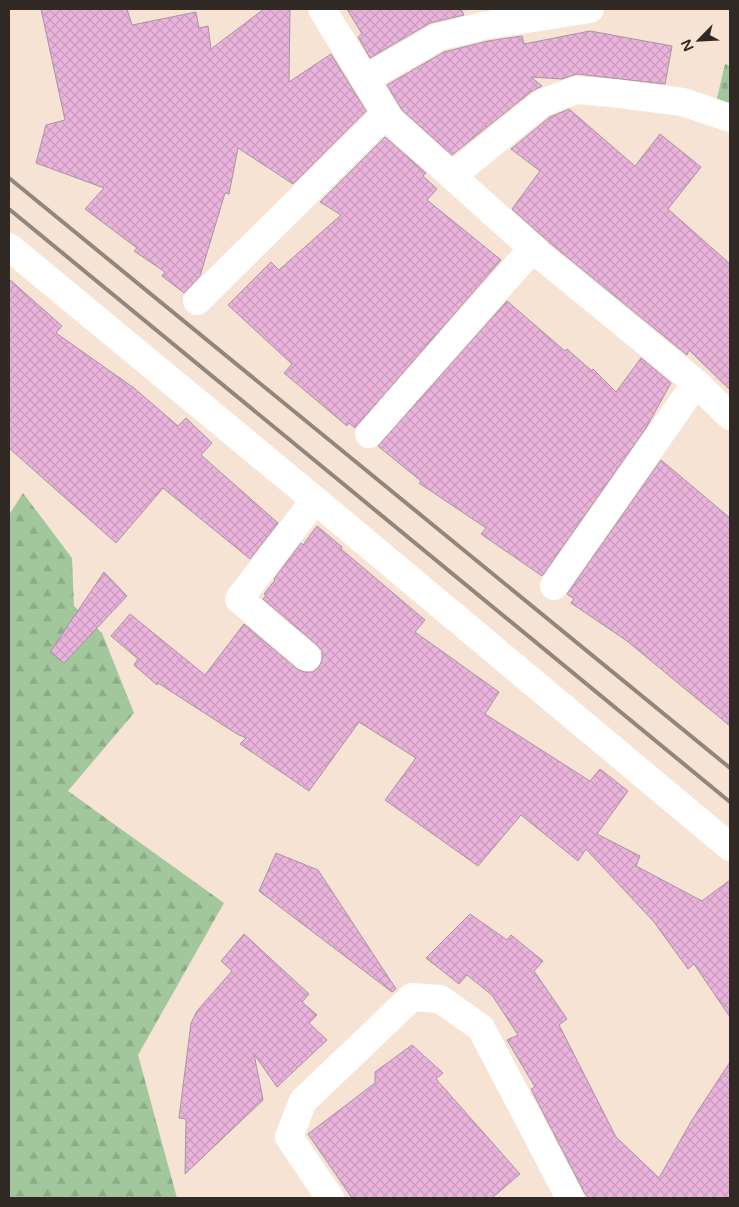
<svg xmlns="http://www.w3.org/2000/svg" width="739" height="1207" viewBox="0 0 739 1207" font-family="'Varela Round',sans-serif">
	<defs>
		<pattern id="forest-firs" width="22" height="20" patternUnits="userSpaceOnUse" patternTransform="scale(1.25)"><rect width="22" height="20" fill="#a2c79c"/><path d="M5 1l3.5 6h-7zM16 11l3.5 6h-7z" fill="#8cab86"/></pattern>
		<pattern id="cemetery-stones" width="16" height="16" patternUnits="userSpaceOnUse" patternTransform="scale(1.25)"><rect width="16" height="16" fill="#a2c79c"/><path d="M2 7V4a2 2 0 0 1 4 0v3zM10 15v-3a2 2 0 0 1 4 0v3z" fill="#8cab86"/></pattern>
		<pattern id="building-cross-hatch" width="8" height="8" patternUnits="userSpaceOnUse" patternTransform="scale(1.25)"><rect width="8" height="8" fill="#eab3dc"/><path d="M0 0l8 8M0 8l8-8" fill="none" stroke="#c99abd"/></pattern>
	</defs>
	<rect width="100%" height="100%" fill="#f7e3d4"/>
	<path fill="url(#forest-firs)" d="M23,493l49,65 2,48 28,27 32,80 -66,78 156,112 -86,152 39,143h-168v-683z"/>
	<path fill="url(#cemetery-stones)" d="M725,64l5,2v42l-14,-5z"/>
	<g fill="url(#building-cross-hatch)" stroke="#a694a1">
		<path d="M41,9h86l5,16 64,-13 3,16 9,-2 3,23 53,-40h26l-1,73 42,-28 35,57 -73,73 -55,-36 -9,46 -4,-1 -25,83 -16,17 -22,-17 3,-4 -31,-21 3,-3 -52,-39 19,-21 -68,-25 10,-38 19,-5z"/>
		<path d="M347,9h114l3,6 -34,8 -60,35 -12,-21 4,-3z"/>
		<path d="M590,31l82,15 -7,38 -88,-10 -15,5 -31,-2 11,9 -10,5 -80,64 -50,-45 -15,-25 57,-33 44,-11 34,-5 2,8z"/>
		<path d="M569,109l66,57 25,-32 41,33 -33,42 62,55v126l-41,-40 -2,5 -137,-112 -38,-34 28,-38 -29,-22 39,-32z"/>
		<path d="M385,137l41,36 -3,3 14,13 -10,11 74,60 -146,168 -6,-5 -2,3 -63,-53 8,-9 -64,-59 43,-43 8,8 62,-55 -21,-13z"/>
		<path d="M9,279l53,47 -6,7 78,55 44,38 8,-8 26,25 -11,12 77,68 -28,36 -87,-71 -47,55 -107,-95z"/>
		<path d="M507,301l58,50 2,-2 25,22 1,-2 23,23 25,-34 30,25 -25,45 -104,148 -61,-42 5,-6 -67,-45 2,-2 -43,-35z"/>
		<path d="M661,460l69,58v208l-103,-85 -56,-38 3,-4 -7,-5z"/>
		<path d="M317,526l25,21 -1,2 84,71 -10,12 84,60 -14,22 105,67 10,-12 28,22 -31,43 43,22 -4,10 66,35 28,-21v137l-36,-53 -6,5 -34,-47 -68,-73 -8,12 -57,-46 -43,51 -93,-66 31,-42 -57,-36 -50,69 -69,-47 6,-6 -9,-4 -79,-51 -1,2 -23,-20 4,-6 -27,-23 19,-22 75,61 39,-51 53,45 8,3h8l6,-5 3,-7v-9l-5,-6 -54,-46 3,-4 -2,-1 11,-14 -1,-1 27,-36 2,2z"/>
		<path d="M104,572l23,24 -63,67 -14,-11z"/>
		<path d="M276,853l42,17 78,119 -4,3 -133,-101z"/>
		<path d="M470,914l37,26 4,-5 32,26 -9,10 33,48 -8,6 57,112 43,41 33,-58 38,-58v136h-141l-4,-4 -54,-105 4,-2 -28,-47 11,-5 -26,-40 -25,-20 -8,9 -33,-26z"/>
		<path d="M244,934l65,60 -7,8 15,13 -8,8 18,17 -50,47 -23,-33 9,46 -78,74 1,-55 -7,-1 12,-95 6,-12 35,-40 -11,-10z"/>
		<path d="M412,1045l31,28 -7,6 84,95 -28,24h-140l-44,-64 67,-51v-11z"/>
	</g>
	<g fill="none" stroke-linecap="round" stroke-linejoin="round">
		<g stroke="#fff" stroke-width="28">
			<path d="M322,9l68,111 150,135 156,128 34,33"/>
			<path d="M365,79l73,-42 49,-12 103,-16"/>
			<path d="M452,176l90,-73 34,-13 36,3 71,9 47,16"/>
			<path d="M9,247l306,253 -76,99 68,58"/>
			<path d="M197,301l189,-187"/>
			<path d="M369,434l164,-186"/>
			<path d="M315,500l415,347"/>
			<path d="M554,586l142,-203"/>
			<path d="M330,1198l-41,-61 14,-36 109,-104 28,2 41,29 89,170"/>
		</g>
		<g stroke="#92857b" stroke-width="4">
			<path d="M9,178l721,590"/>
			<path d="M9,209l721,593"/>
		</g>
	</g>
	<rect width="739" height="1207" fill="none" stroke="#302924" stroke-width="20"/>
	<g transform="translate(699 40) rotate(246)" stroke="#f7e3d4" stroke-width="4" paint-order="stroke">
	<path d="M0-4L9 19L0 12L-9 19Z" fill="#302924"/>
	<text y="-8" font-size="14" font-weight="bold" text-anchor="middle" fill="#302924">N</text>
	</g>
</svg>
